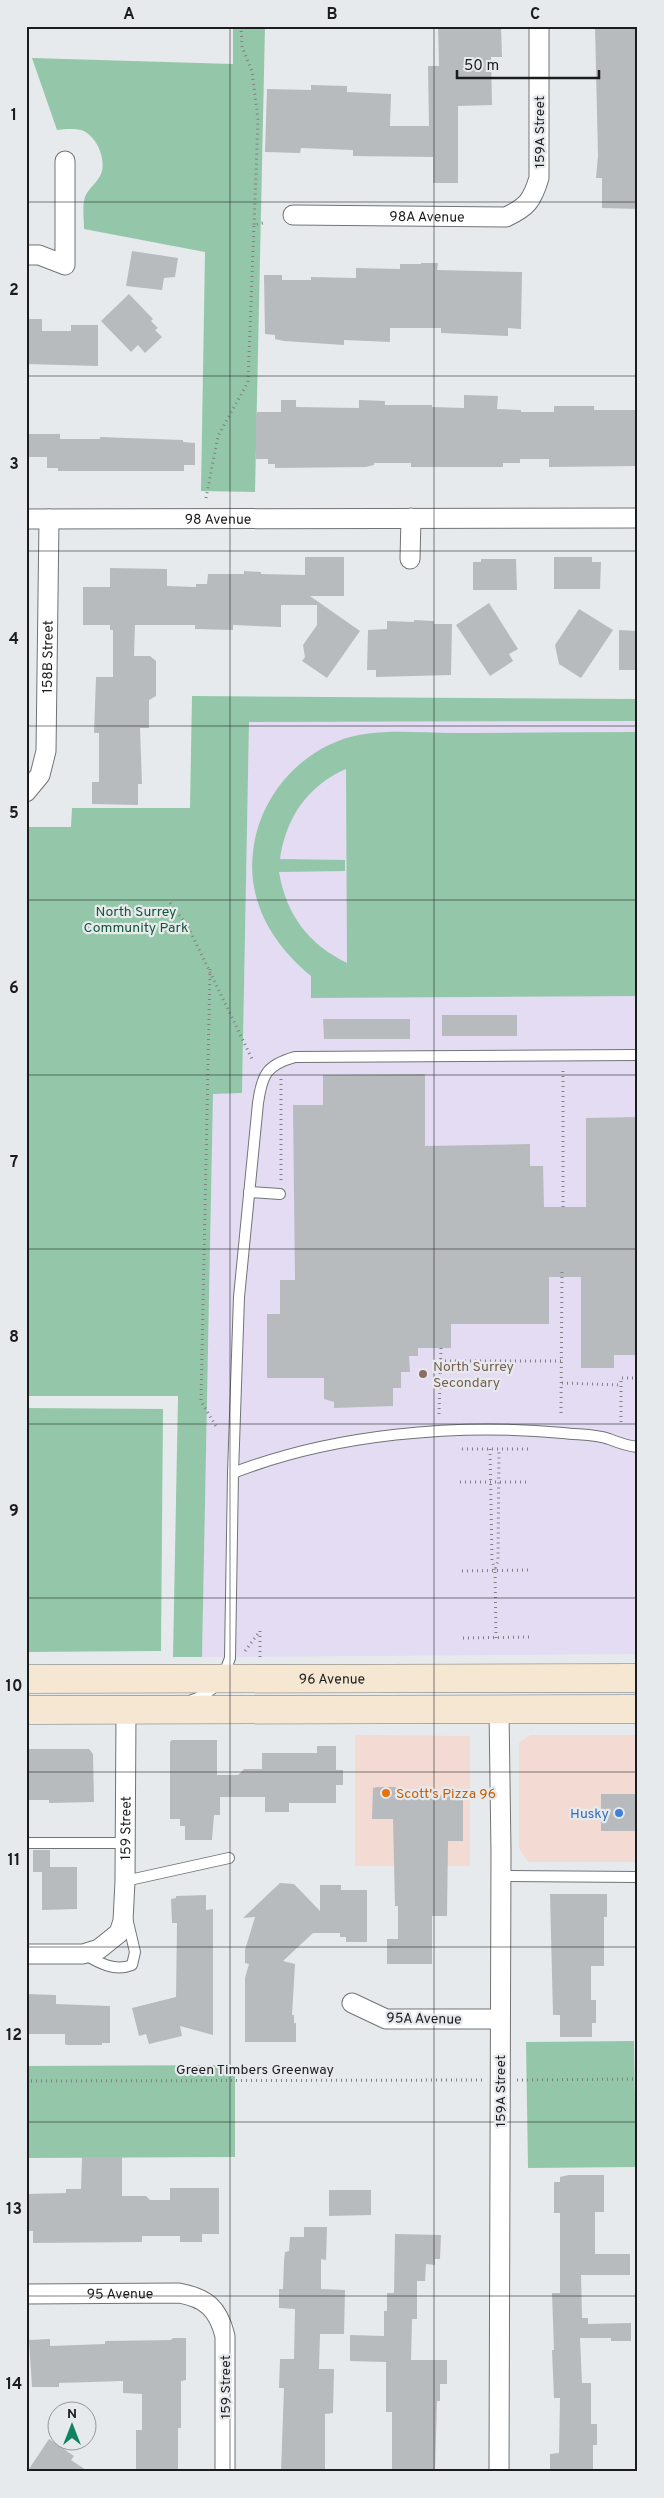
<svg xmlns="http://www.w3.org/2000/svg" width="664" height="2498" viewBox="0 0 664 2498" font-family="Overpass,sans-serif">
	<rect width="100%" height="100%" fill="#e7eaed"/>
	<g fill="#f3dad2">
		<path d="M355,1735l115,1v130h-115z"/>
		<path d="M530,1735h108v127h-110l-9,-14v-105z"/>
	</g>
	<path fill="#e3dcf2" d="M638,721v933l-436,3 11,-564h29l7,-371z"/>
	<g fill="#94c7a9" fill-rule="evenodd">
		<path d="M233,26h32l-10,466 -54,-1 4,-239 -121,-23c0,-9 -2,-23 1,-32 3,-9 14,-15 17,-26 3,-14 -5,-33 -18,-40 -8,-3 -19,-2 -27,-1l-25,-72 201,6z"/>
		<path d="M192,696l446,3v22l-389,1 -7,371 -29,1 -11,563h-29l5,-261h-152v-569h45l1,-19h118z"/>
		<path d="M638,732v264l-327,2v-22c-38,-31 -64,-74 -58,-124 5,-48 38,-92 83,-110 35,-15 79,-9 116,-9 62,0 124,-1 186,-1zM346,769l1,194c-39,-19 -61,-49 -68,-91l66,-1v-11l-65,-1c6,-41 27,-73 66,-90z"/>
		<path d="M26,1408l137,1 -2,242 -135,1z"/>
		<path d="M634,2041l2,126 -108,1 -2,-126z"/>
		<path d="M235,2065v92l-209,1v-92z"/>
	</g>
	<g fill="#b8bbbe">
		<path d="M438,26h63l1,31h-11l1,48 -34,1v77h-25v-26l-80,-1v-6l-52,-2 -1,5 -35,-1 2,-63 44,1v-5l36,1v6l44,2 -1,32h39l-1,-60h11z"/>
		<path d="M595,26h43v183l-36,-1v-30h-6l2,-22z"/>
		<path d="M132,251l46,7 -3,19 -11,1 -2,12 -36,-4z"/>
		<path d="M421,263h17l-1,7 85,2 -1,57 -13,-1v8l-67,-3v-5h-51v14l-46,-2v5l-60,-4 -9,-2v-4l-10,-1 -1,-59h18v5h29v-3l45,1v-10l44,1v-5h21z"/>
		<path d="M129,294l24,25 -2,2 7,7 -3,2 7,7 -17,16 -7,-8 -7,7 -30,-31z"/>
		<path d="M26,319h16v12h29v-6h27v41l-72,-2z"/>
		<path d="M464,395l34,1 -1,13 24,1v2h33v-6h40v4h44v56l-89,1v-8h-29v4h-17v4h-92v-4h-37v2l-8,2 -91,1v-4h-7v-5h-12v-44l1,-3h24v-12h15v7l63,1v-8l26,1v4h47v2l32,1z"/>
		<path d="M26,434h34v5h40v-2l83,3v2l12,1v22h-11v6h-126v-3h-11v-11h-21z"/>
		<path d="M305,557h39v39h-34l50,35 -33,47 -25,-17 3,-4 -2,-12 14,-20v-20h-36v22l-48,-2v5l-38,-1v-4h-60l-1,31h16l6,5v35l-7,4v28h-9l2,56h-4v21l-46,-1v-22h7v-49h-5l2,-56h17v-47h-3v-5h-27v-38h27v-19l57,1v17l29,1v-3h11l1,-10h36v-3l17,1v2l44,1z"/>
		<path d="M554,557h38v5h9l-1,27h-46z"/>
		<path d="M481,559h35l1,31h-44v-28h8z"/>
		<path d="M489,603l29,46 -9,5 4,7 -23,15 -34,-51z"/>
		<path d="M579,609l34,21 -32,48 -22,-14 -4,-19z"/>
		<path d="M414,620l20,1v3h18l-1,51 -75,2v-7h-9l1,-40 19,-1v-8l27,1z"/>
		<path d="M619,630l19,1v39h-19z"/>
		<rect x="442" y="1015" width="75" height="21"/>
		<path d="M323,1019h87v20h-86z"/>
		<path d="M425,1074v72l105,-2v22h13l1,41h42v-89l52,-1v238h-24v13h-33v-91h-32v47h-98v24h-33v8h-9l1,16h-9v16h-8v18l-59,2v-6l-10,-3v-21h-57v-64h13v-34h15l-2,-175h30v-30z"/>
		<path d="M172,1740h45v35h21l6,-6h18v-16h55v-7h19v24h7v15h-7v18h-47v9h-24v-15h-45v18h-6l-2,25h-27v-14h-5v-7h-10v-77z"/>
		<path d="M26,1749h63l4,5 1,48 -45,1v-3h-23z"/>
		<path d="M377,1787h18l4,2v2h15v4h49v46h-15l-1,75h-15v48h-45v-25h11v-33h-3l-2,-87h-21l1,-31z"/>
		<rect x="601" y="1794" width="37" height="37"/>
		<path d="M33,1850h17v17h27v42l-35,1v-38h-9z"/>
		<path d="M280,1883l14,1 26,27v-26h21v5h26v52h-21v-5h-6v-4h-27l-30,28 12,3 -3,51h2v8h2v19h-51v-64l4,-14 -4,-1v-13l10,-33 -12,1z"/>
		<path d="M550,1894h57v23h-3v49h-13v34h5v23h-4v14h-32v-22h-7z"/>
		<path d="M206,1895v15l7,-1v126l-33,-9 2,10 -33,8 -3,-10 -7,2 -7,-28 44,-11 1,-74h-5l-1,-24 5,-1v-2z"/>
		<path d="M26,1994l30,1v9l54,2v37h-8v2h-35l-2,-1v-10h-39z"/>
		<path d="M82,2157h40v39h24l4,4h20v-12h49v46h-17v8h-22v-6h-38v6l-109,1v-12h-7v-37l40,-1v-4h15z"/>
		<path d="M569,2175h35v37h-9v42h35v21h-49l1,43h6v6l43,-1v18h-20v-3h-31l2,45h9v41h6v21h-4v27h-43v-18l9,-1 1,-55h-6l-2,-48h2l-2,-57h8v-80h-6v-31h6v-5z"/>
		<path d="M329,2190h42v25l-42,1z"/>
		<path d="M304,2227h23l-1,33 -5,-1v30l24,1 -1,44h-24l-1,35h15l-1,44 -8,1v57h-44l3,-83h-5l1,-29h14l1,-50 -16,-1v-19h4l1,-28 1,-9 4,-1 1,-14h14z"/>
		<path d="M395,2234l46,1 -1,24h-5v6l-9,-1 -1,17h-8v38h-5l-1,41h36v24h-7v17h-3l-2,71h-43v-60h-6v-50l-36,-1v-26l34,1v-25h3v-18h7z"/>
		<path d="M173,2338h13v42l-5,1v47h-3v44h-42v-42h6v-36l-19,-1v-12l-64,2v4h-27l-3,-47 21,-1v7l55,-2v-3l66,-1z"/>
		<path d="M49,2439l25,17 -3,4 18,12h-62z"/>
	</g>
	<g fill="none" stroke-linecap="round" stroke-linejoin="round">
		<g stroke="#717476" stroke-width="12">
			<g id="lane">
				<path d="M249,1192l31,2"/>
				<path d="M233,1473c100,-39 224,-50 330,-40 15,2 32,1 46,6 10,4 18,7 29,8"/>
				<path d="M192,1700c22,-7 31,-21 38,-42l3,-185 6,-176 19,-194c4,-28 8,-38 37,-46l343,-2"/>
				<path d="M26,1843h99"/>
				<path d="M501,1876l137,1"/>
				<path d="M125,1881l104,-23"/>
				<path d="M84,1954c15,9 31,18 48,11l3,-13 -8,-34"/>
			</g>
		</g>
		<g stroke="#717476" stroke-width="21">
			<g id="street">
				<path id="s1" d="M293,215l213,2c21,-10 26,-16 33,-39v-152"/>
				<path d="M26,255h13l26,10v-104"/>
				<path id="s2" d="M26,519l612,-1"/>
				<path d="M410,559l1,-41"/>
				<path id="s3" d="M26,792l14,-17 6,-24 3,-232"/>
				<path d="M499,1710l2,142 -2,620"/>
				<path id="s4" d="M26,1954h57l16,-5 20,-16 4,-12 2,-40 1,-171"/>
				<path d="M352,2003l34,16h114"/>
				<path id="s5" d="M26,2294l153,-1c27,5 39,15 46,43v136"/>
			</g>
		</g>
		<g stroke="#717476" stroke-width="29">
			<g id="secondary">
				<path id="s6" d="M26,1679l612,-1"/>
				<path d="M26,1710l612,-1"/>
			</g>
		</g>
		<g stroke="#7f8183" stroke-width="3" stroke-dasharray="1 4" stroke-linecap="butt">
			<path d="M241,26l1,21 10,24 6,49 -4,105"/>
			<path d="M206,498l12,-62 30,-54 6,-157 9,-2"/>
			<path d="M170,903l18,24 65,134"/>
			<path d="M210,969l-9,432 16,27"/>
			<path d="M281,1079v101"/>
			<path d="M563,1207v-138"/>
			<path d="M440,1361h122"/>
			<path d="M562,1383l59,2"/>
			<path d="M561,1413l1,-143"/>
			<path d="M439,1414l2,-66"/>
			<path d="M621,1422v-44h17"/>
			<path d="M462,1449h66"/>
			<path d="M490,1449l2,111 3,10"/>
			<path d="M460,1482h68"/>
			<path d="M462,1571l67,-1"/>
			<path d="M260,1631v27"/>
			<path d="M463,1638l66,-1"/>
			<path d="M496,1638l-1,-68 3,-9 1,-112"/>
			<path d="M245,1651l15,-20"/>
			<path d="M517,2080l121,-1"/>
			<path d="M26,2081l457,-1"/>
		</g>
		<use href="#lane" stroke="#fff" stroke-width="10"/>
		<use href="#street" stroke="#fff" stroke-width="19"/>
		<use href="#secondary" stroke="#f5e7d2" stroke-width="28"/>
	</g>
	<path fill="none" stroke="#1b1c1d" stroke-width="1" stroke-opacity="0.55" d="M230,26v2446M434,26v2446M26,202h612M26,376h612M26,551h612M26,726h612M26,900h612M26,1075h612M26,1249h612M26,1424h612M26,1598h612M26,1772h612M26,1947h612M26,2122h612M26,2296h612"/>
	<circle fill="#8d6e63" stroke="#e7eaed" stroke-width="2" cx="423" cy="1374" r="5"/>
	<circle fill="#e8710a" stroke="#e7eaed" stroke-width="2" cx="386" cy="1793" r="5"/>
	<circle fill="#3f7fe0" stroke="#e7eaed" stroke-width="2" cx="619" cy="1813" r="5"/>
	<g text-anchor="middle" stroke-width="4.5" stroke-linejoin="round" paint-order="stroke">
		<g font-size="14" fill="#1b1c1d" stroke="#e7eaed">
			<text transform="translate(539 132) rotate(-90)" y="5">159A Street</text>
			<text dy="5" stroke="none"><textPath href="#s1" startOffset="134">98A Avenue</textPath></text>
			<text dy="5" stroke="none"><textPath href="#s2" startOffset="192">98 Avenue</textPath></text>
			<text dy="5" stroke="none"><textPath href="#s3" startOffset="141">158B Street</textPath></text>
			<text dy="5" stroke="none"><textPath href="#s6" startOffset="306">96 Avenue</textPath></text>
			<text dy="5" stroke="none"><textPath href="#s4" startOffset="205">159 Street</textPath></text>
			<text transform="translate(424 2018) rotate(1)" y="5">95A Avenue</text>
			<text x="255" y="2074">Green Timbers Greenway</text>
			<text transform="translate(500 2091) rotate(-90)" y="5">159A Street</text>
			<text dy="5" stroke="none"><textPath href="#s5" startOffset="94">95 Avenue</textPath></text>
			<text transform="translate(225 2387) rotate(-90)" y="5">159 Street</text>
		</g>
		<g font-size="14" fill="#145738" stroke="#e7eaed">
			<text x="136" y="916">North Surrey<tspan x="136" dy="16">Community Park</tspan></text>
		</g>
		<g font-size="14" fill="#785e54" stroke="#e7eaed" text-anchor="start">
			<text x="433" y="1371">North Surrey<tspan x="433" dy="16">Secondary</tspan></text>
		</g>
		<g font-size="14" fill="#c56008" stroke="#e7eaed" text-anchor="start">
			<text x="396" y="1798">Scott's Pizza 96</text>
		</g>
		<g font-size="14" fill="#366cbe" stroke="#e7eaed" text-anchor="end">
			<text x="609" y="1818">Husky</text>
		</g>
	</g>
	<rect width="664" height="2498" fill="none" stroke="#e7eaed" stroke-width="55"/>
	<g transform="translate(72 2426)"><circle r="24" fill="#e7eaed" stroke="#95989a"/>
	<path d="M0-4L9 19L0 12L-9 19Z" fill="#128362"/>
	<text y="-8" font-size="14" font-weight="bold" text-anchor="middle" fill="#1b1c1d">N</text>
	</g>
	<path d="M457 70v8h142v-8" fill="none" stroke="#1b1c1d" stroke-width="2.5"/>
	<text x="464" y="70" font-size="15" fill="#1b1c1d" stroke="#e7eaed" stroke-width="4" paint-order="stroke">50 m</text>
	<rect x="28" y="28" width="608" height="2442" fill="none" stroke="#1b1c1d" stroke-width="2"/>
	<g font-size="16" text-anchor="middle" font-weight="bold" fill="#1b1c1d">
		<text x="129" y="19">A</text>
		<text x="332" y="19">B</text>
		<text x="535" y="19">C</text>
		<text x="14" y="120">1</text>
		<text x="14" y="295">2</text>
		<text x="14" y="469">3</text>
		<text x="14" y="644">4</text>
		<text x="14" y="818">5</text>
		<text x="14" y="993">6</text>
		<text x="14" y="1167">7</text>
		<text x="14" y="1342">8</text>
		<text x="14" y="1516">9</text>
		<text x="14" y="1691">10</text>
		<text x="14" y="1865">11</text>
		<text x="14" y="2040">12</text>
		<text x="14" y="2214">13</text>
		<text x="14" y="2389">14</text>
	</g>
</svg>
